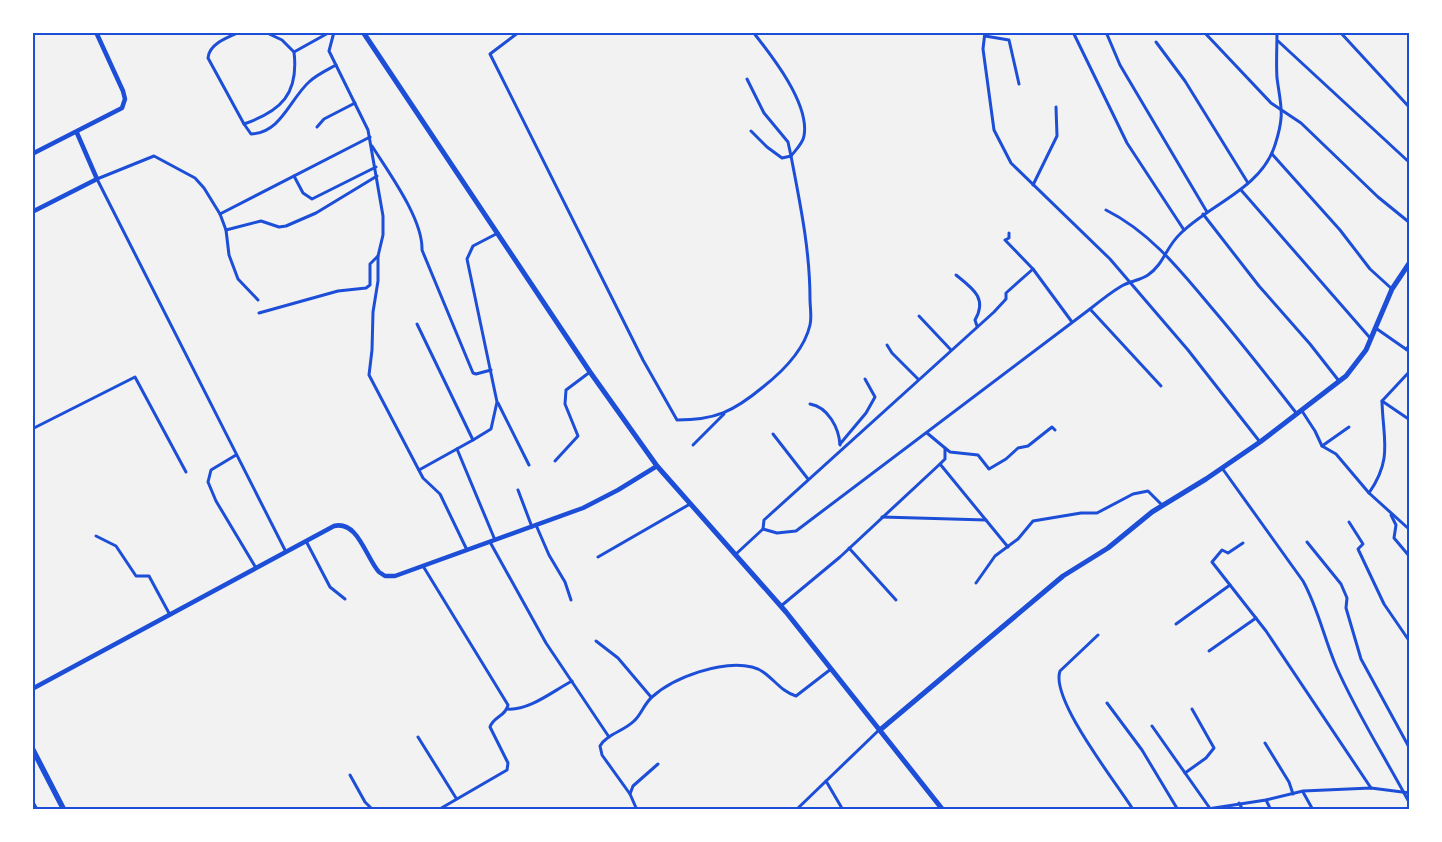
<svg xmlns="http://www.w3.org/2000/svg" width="1442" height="842" viewBox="0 0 1442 842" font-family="Roboto,sans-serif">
	<rect width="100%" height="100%" fill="#f2f2f2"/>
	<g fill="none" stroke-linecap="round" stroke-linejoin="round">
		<g stroke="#1d4ed8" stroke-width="3">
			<path d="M240,32c-12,5 -31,12 -32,26l36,66c37,-13 55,-30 50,-72l-12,-12 -17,-8"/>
			<path d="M334,32l-5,19 39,79 15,86v19l-5,21v25l-5,31 -1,38 -3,25 54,103 17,16 27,56"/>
			<path d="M519,32l-29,22 153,306 34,60c38,0 56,-8 86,-33 19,-15 41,-36 47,-62 2,-8 0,-18 0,-26 0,-49 -10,-96 -19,-143l-9,2 -15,-11 -16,-16"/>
			<path d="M753,32c19,24 57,72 51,104 -1,7 -9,15 -13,20"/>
			<path d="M985,32l-2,17 11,81 17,33 99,96 78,91 72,92"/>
			<path d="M1073,32l54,111 57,87"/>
			<path d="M1106,32l14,33 87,147"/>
			<path d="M1204,32l67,71 30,20 77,74 32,26"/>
			<path d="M1340,32l70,76"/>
			<path d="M1408,32l2,3"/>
			<path d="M985,36l24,4 10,44"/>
			<path d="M1278,41l132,122"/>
			<path d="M1156,42l29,39 63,102"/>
			<path d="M294,52l36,-20"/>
			<path d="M747,79l17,34 24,29 3,14"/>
			<path d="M244,124l7,10c30,-1 39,-35 58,-52 7,-7 18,-12 27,-17"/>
			<path d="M317,127l7,-8 31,-16"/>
			<path d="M372,146c17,27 51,73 50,104l51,123 3,1 15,-4"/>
			<path d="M1272,154l68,76 30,39 22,20"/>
			<path d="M294,176l9,17 9,6 64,-32"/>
			<path d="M1033,185l24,-49 -1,-29"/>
			<path d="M1241,190l130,149"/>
			<path d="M1106,210c44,22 74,60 105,97 30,35 58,71 86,107"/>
			<path d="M220,214l150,-77"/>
			<path d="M1203,214l56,72 51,58 29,37"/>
			<path d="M226,230l35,-9 18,6 7,-1 30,-13 61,-37"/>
			<path d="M1009,233v5l-4,2 28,29 39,53"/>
			<path d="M956,275c16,13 32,23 19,45l2,6"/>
			<path d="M258,300l-20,-21 -9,-24 -3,-25 -6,-16 -16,-26 -9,-10 -41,-22 -57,23 189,373"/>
			<path d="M1090,309l71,77"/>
			<path d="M259,313l79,-22 28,-3 4,-3v-21l8,-8"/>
			<path d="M919,316l32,34"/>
			<path d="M417,324l56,116 -54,30"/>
			<path d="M1377,329l33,23"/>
			<path d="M887,345l5,8 26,26"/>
			<path d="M1406,349l4,-4"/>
			<path d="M1382,401l28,19"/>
			<path d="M498,403l31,62"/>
			<path d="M810,404c18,3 29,24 30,41"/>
			<path d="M1302,411l13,20 7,15 14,8 33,39 41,37"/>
			<path d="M32,429l103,-52 51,95"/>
			<path d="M927,433l18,15v11l-5,5"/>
			<path d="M773,434l35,45"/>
			<path d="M473,440l18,-11 6,-27 -30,-143 6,-13 25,-13"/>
			<path d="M840,444l26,-31 9,-16 -10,-18"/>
			<path d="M693,445l31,-31"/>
			<path d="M1322,446l27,-19"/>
			<path d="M945,448l5,4 28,3 11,14 17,-10 12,-11 10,-2 24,-19 3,3"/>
			<path d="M457,449l38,91"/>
			<path d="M236,455l-25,15 -3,12 8,19 40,67"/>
			<path d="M555,461l23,-25 -13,-32 1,-14 24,-18"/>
			<path d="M1222,468l81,113c15,27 21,57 33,85 21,48 49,91 74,138"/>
			<path d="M518,490l14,37"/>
			<path d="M1369,493c24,-35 14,-53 13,-92l28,-30"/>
			<path d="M1391,515l5,10 -2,13 16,19"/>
			<path d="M882,517l104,3"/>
			<path d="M1349,522l14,22 -5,5 26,55 26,38"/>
			<path d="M536,525l13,30 16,27 6,18"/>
			<path d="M763,529l1,-9 230,-208 12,-13v-6l27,-24"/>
			<path d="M96,536l20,10 20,30h13l21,39"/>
			<path d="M306,541l24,46 15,12"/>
			<path d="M490,542l56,101 63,94"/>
			<path d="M1307,542l34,42 6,14 -1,10 15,51 49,90"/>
			<path d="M1243,543l-15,10 -6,-3 -10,12 54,69 105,157"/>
			<path d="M849,548l47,52"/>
			<path d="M736,554l27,-25 14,4 19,-2 294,-222c10,-8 20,-16 30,-22 9,-6 19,-6 28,-12 16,-11 18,-28 32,-41 30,-30 81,-45 95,-89 10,-31 6,-37 2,-67 -1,-15 0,-31 0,-46"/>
			<path d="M598,557l92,-53"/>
			<path d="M423,566l85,139c-2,11 -15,12 -18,22l18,36 -1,7 -69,40"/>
			<path d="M976,583l19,-27 23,-17 15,-18 48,-8h16l36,-19 15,-3 14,14"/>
			<path d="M781,606l59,-49 100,-93 68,83"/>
			<path d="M1176,624l54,-39"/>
			<path d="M1098,635l-38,36c-10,28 55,110 72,137"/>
			<path d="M596,641l22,17 33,39"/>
			<path d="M1209,651l47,-33"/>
			<path d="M1107,703l35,47 36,60"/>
			<path d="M507,709c22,2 46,-18 65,-28"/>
			<path d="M1152,726l57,81"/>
			<path d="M418,737l38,61"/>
			<path d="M1265,743l24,39 4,12"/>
			<path d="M1185,773l21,-15 8,-10 -22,-39"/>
			<path d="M350,775l15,27 8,8"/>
			<path d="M826,781l17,29"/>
			<path d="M1303,792l10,18"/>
			<path d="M630,794l-28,-39 -2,-9c7,-12 24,-15 34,-25 7,-6 10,-17 18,-24 22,-20 70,-37 100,-30 18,4 26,24 44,29l35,-27"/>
			<path d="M1266,800l5,10"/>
			<path d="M1239,803l4,7"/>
			<path d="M637,810l-7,-16 3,-8 25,-22"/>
			<path d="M796,810l83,-80"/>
			<path d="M1201,810l65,-10 37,-9 68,-3 39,5"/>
		</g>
		<g stroke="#1d4ed8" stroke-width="4.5">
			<path d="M32,154l90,-46 3,-9 -2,-8 -27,-59"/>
			<path d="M32,212l65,-33 -20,-46"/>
			<path d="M32,689l302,-163c24,-6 32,32 45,46l6,4h10l188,-68 35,-18 39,-24"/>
		</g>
		<path stroke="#1d4ed8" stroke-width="5" d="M880,730l183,-154 45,-28 44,-36 54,-33 54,-37 86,-66 20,-26 26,-61 18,-27"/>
		<path stroke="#1d4ed8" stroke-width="5" d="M363,32l227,340 67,94 129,146 157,198"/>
		<g stroke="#1d4ed8" stroke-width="5.5">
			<path d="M32,748l32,62"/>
			<path d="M32,803l4,7"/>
		</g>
	</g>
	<rect width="1442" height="842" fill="none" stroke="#ffffff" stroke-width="68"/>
	<rect x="34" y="34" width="1374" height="774" fill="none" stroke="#1d4ed8" stroke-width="2"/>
</svg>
